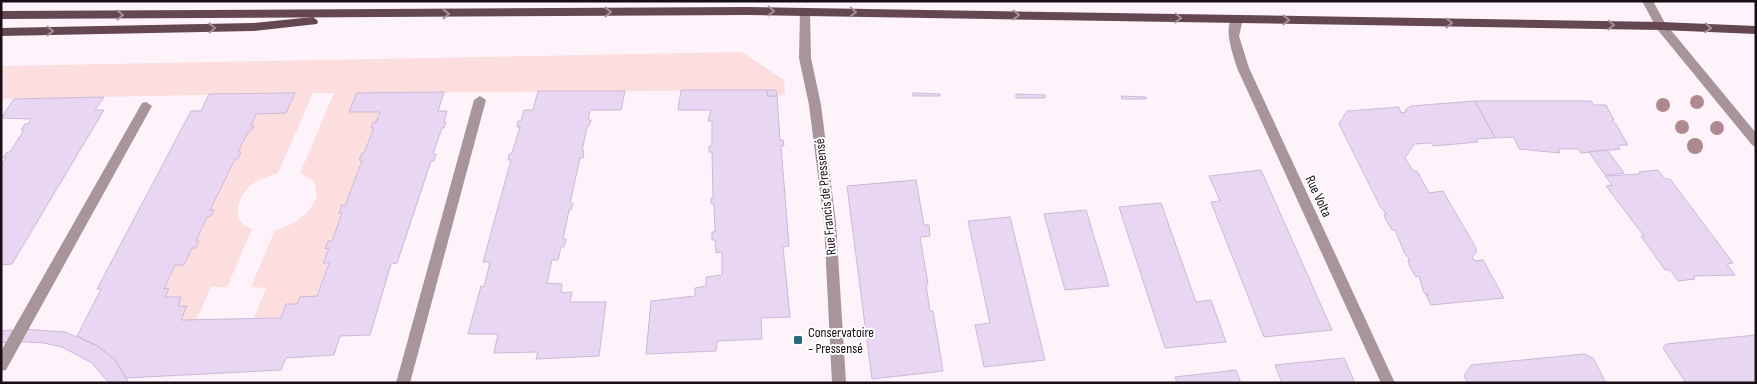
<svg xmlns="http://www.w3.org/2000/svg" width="1757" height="384" viewBox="0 0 1757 384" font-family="'Sofia Sans Condensed',sans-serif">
	<rect width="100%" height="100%" fill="#fef2fb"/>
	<path fill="#fbdedd" d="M742,52l42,28 1,14 -8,2 -10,-6 -410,3 -7,19h30l-4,10h-3l-2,6h3l-10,25h-2l-3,6 3,1 -17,45h-3l-3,7 3,1 -10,28h-4l-2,8 3,-1 -6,15h5l-11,33 -17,1 -3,7h-11l-5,14h-27l12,-30 -15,-1 24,-57c18,-4 34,-15 42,-33l-3,-16 -14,-8 34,-80h-21l-35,80c-8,3 -16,5 -23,9 -16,11 -28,39 -3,47l-25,58h-16l-14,32 -16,1 6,-14h-9l3,-8 -16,-1 3,-9 -4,1 11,-24h9l8,-17h4l3,-7h-3l11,-24h3l4,-7h-4l25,-51h3v-7l10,-20h2l3,-6h-2l5,-12 30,-1 9,-20 -294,6v-33z"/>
	<g fill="#e9d6f3" stroke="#ccb9d6">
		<path d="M681,90h86l1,6h9l3,44h3l1,6h-3l8,100 -6,1 7,70 -29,1 1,21 -45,2 -1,10 -70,3 5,-53 44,-5v-8l11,-2v-9l16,-2v-23l-6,1 -1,-13h-3v-8h3l-1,-28h-3v-6h2l-1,-46h-3v-6h3v-25h-4l3,-11h-33z"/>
		<path d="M767,90h9l1,6h-9z"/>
		<path d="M538,91h87l-4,19h-31l-2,10h3l-2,6 -2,1 -5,24h2l-1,7h-3l-10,45h3l-2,7h-2l-6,29h3l-2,8h-3l-3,13h-6l-5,23 15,1 -1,9 11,-1 -2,10h36l-7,54 -63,3 2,-7 -44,1 4,-19h-30l13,-48 3,1 6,-25h-7l28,-102h-3l1,-6 3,-1 8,-26h-3l1,-6h3l3,-11h9z"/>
		<path d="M444,92l-6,19h9l-3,11h2l-2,6h-2l-9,26h3l-2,7h-3l-34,102 -6,1 -21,71 -30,1 -6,19 -48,3 -5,12 -155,8 -11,-18 -17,-14 -21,-10 24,-47h-4l94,-178h10l8,-17 86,-1 -9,20 -30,1 -5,12h3l-4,6h-2l-10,20h3l-3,7h-3l-25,51h4l-4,7h-3l-11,24h3l-3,7h-4l-8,17h-9l-11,24 5,-1 -4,9h16l-3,9h9l-6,14 100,-2 5,-14h11l3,-7 17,-1 12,-33h-6l6,-15 -4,1 3,-8h4l10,-28h-3l3,-8 3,1 17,-46h-3l3,-7h2l10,-25h-3l2,-6h3l4,-10h-31l8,-19z"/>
		<path d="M913,93l27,1v2h-27z"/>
		<path d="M1016,94l29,1v3h-29z"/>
		<path d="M1121,96l25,1v2h-24z"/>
		<path d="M104,97l-9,13h9l-92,154 -11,1v-99l5,-8h-3l4,-6h3l14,-22h-3l4,-6h3l3,-5 -30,-1 13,-19z"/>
		<path d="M1475,101l20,37 -19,1 2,3 -45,4 -2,-3 -17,1 -9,14 8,13h4l12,22 14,-2 33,57v5l-4,4 3,4 8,-1 21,38 -73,7 -5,-10h3l-5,-2 -5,-17 -3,1 -6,-10 -2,-7h2l-5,-6 -10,-24h-3l-6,-10 -2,-6h3l-6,-6 -42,-84 8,-13 52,-4 2,6 5,-1 -1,-2 6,-4z"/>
		<path d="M1475,101h116l3,4h12l8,15h-3l5,4 12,21h-10l2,4 -39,4 -2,-4h-21l2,4 -41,-4 -5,-12 -19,1z"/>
		<path d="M1607,150l17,23 -19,2 -16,-23z"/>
		<path d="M1261,170l71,160 -68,7 -53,-135 9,-1 -11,-25z"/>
		<path d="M1658,170l7,9h5l63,84 -6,1 8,11 -41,1 1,3 -17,2 -8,-11h-5l-24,-34h3l-38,-50 6,-1 -7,-9 35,-2 -1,-2z"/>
		<path d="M916,180l8,45h5l1,11 -10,1 8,47h-2l4,27h3l10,60 -71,8 -25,-193z"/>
		<path d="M1161,203l35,99 15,-2 15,42 -61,6 -46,-141z"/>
		<path d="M1086,210l23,76 -44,4 -21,-76z"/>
		<path d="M1010,217l35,143 -61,7 -9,-42 15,-2 -22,-102z"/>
		<path d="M22,329l43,3 33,14 17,14 14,23h-20l-17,-20 -30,-16 -18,-4 -30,-2z"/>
		<path d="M22,329l-8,12 -13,2v-12z"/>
		<path d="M1756,335v48h-70l-23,-35 3,-4z"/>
		<path d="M1584,354l9,4 13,25h-138l-4,-7 7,-11z"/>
		<path d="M1344,358l11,25h-73l-7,-18z"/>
		<path d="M1236,370l5,13h-64l-2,-6z"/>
	</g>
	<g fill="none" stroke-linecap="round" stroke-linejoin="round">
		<g fill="#a7959a" fill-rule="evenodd">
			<path d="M1642,1h11l12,22 91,110v14l-4,-2 -95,-116z"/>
			<path d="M805,8l5,4 1,46 10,47 15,118 10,160h-14l-8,-160 -15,-118 -10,-47 1,-46z"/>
			<path d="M1238,15l5,4 -4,17 10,32 146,315h-14l-144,-315c-3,-12 -18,-47 1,-53z"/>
			<path d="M480,96l6,4 -76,283h-14l78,-283z"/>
			<path d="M146,102l6,4 -146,264 -5,1v-20l141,-248z"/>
		</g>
		<g fill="#654751" fill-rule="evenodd">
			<path d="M748,7l913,15 95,4v8l-95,-4 -913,-15 -747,4v-8z"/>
			<path d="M313,17l5,4 -1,3 -64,7 -252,5v-8l252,-5z"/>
		</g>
	</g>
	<g fill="#ae898e">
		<circle cx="1697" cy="102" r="7"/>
		<circle cx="1663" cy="105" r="7"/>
		<circle cx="1682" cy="127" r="7"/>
		<circle cx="1717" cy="128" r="7"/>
		<circle cx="1695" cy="146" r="8"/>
	</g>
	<defs><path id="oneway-chevron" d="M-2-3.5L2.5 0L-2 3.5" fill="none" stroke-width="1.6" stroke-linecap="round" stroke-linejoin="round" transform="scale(1.25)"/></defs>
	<g stroke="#a39197">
		<use href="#oneway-chevron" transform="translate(771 11) rotate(1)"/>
		<use href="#oneway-chevron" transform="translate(608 12)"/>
		<use href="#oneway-chevron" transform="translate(853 12) rotate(1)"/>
		<use href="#oneway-chevron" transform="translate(446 14)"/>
		<use href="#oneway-chevron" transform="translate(120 15)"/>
		<use href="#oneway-chevron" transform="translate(1016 15) rotate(1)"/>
		<use href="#oneway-chevron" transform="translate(1178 18) rotate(1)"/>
		<use href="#oneway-chevron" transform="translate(1286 20) rotate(1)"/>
		<use href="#oneway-chevron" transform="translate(1449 23) rotate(1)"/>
		<use href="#oneway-chevron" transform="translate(1611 25) rotate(1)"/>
		<use href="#oneway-chevron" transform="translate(212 28) rotate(-1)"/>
		<use href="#oneway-chevron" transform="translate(1708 28) rotate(3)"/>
		<use href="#oneway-chevron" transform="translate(50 31)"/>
	</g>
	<rect fill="#28677c" stroke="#fff" stroke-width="2" x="793" y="335" width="10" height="10" rx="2.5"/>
	<g text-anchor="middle" stroke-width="4" stroke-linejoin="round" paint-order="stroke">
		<g font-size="14" fill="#190e16" stroke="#fff">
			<text transform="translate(1319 196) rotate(65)" y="5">Rue Volta</text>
			<text transform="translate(825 197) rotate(-96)" y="5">Rue Francis de Pressensé</text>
		</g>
		<g font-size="14" fill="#190e16" stroke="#fff" text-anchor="start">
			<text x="808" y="337">Conservatoire<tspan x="808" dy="16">- Pressensé</tspan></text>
		</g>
	</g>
	<rect width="1757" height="384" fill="none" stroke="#190e16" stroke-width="5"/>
</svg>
